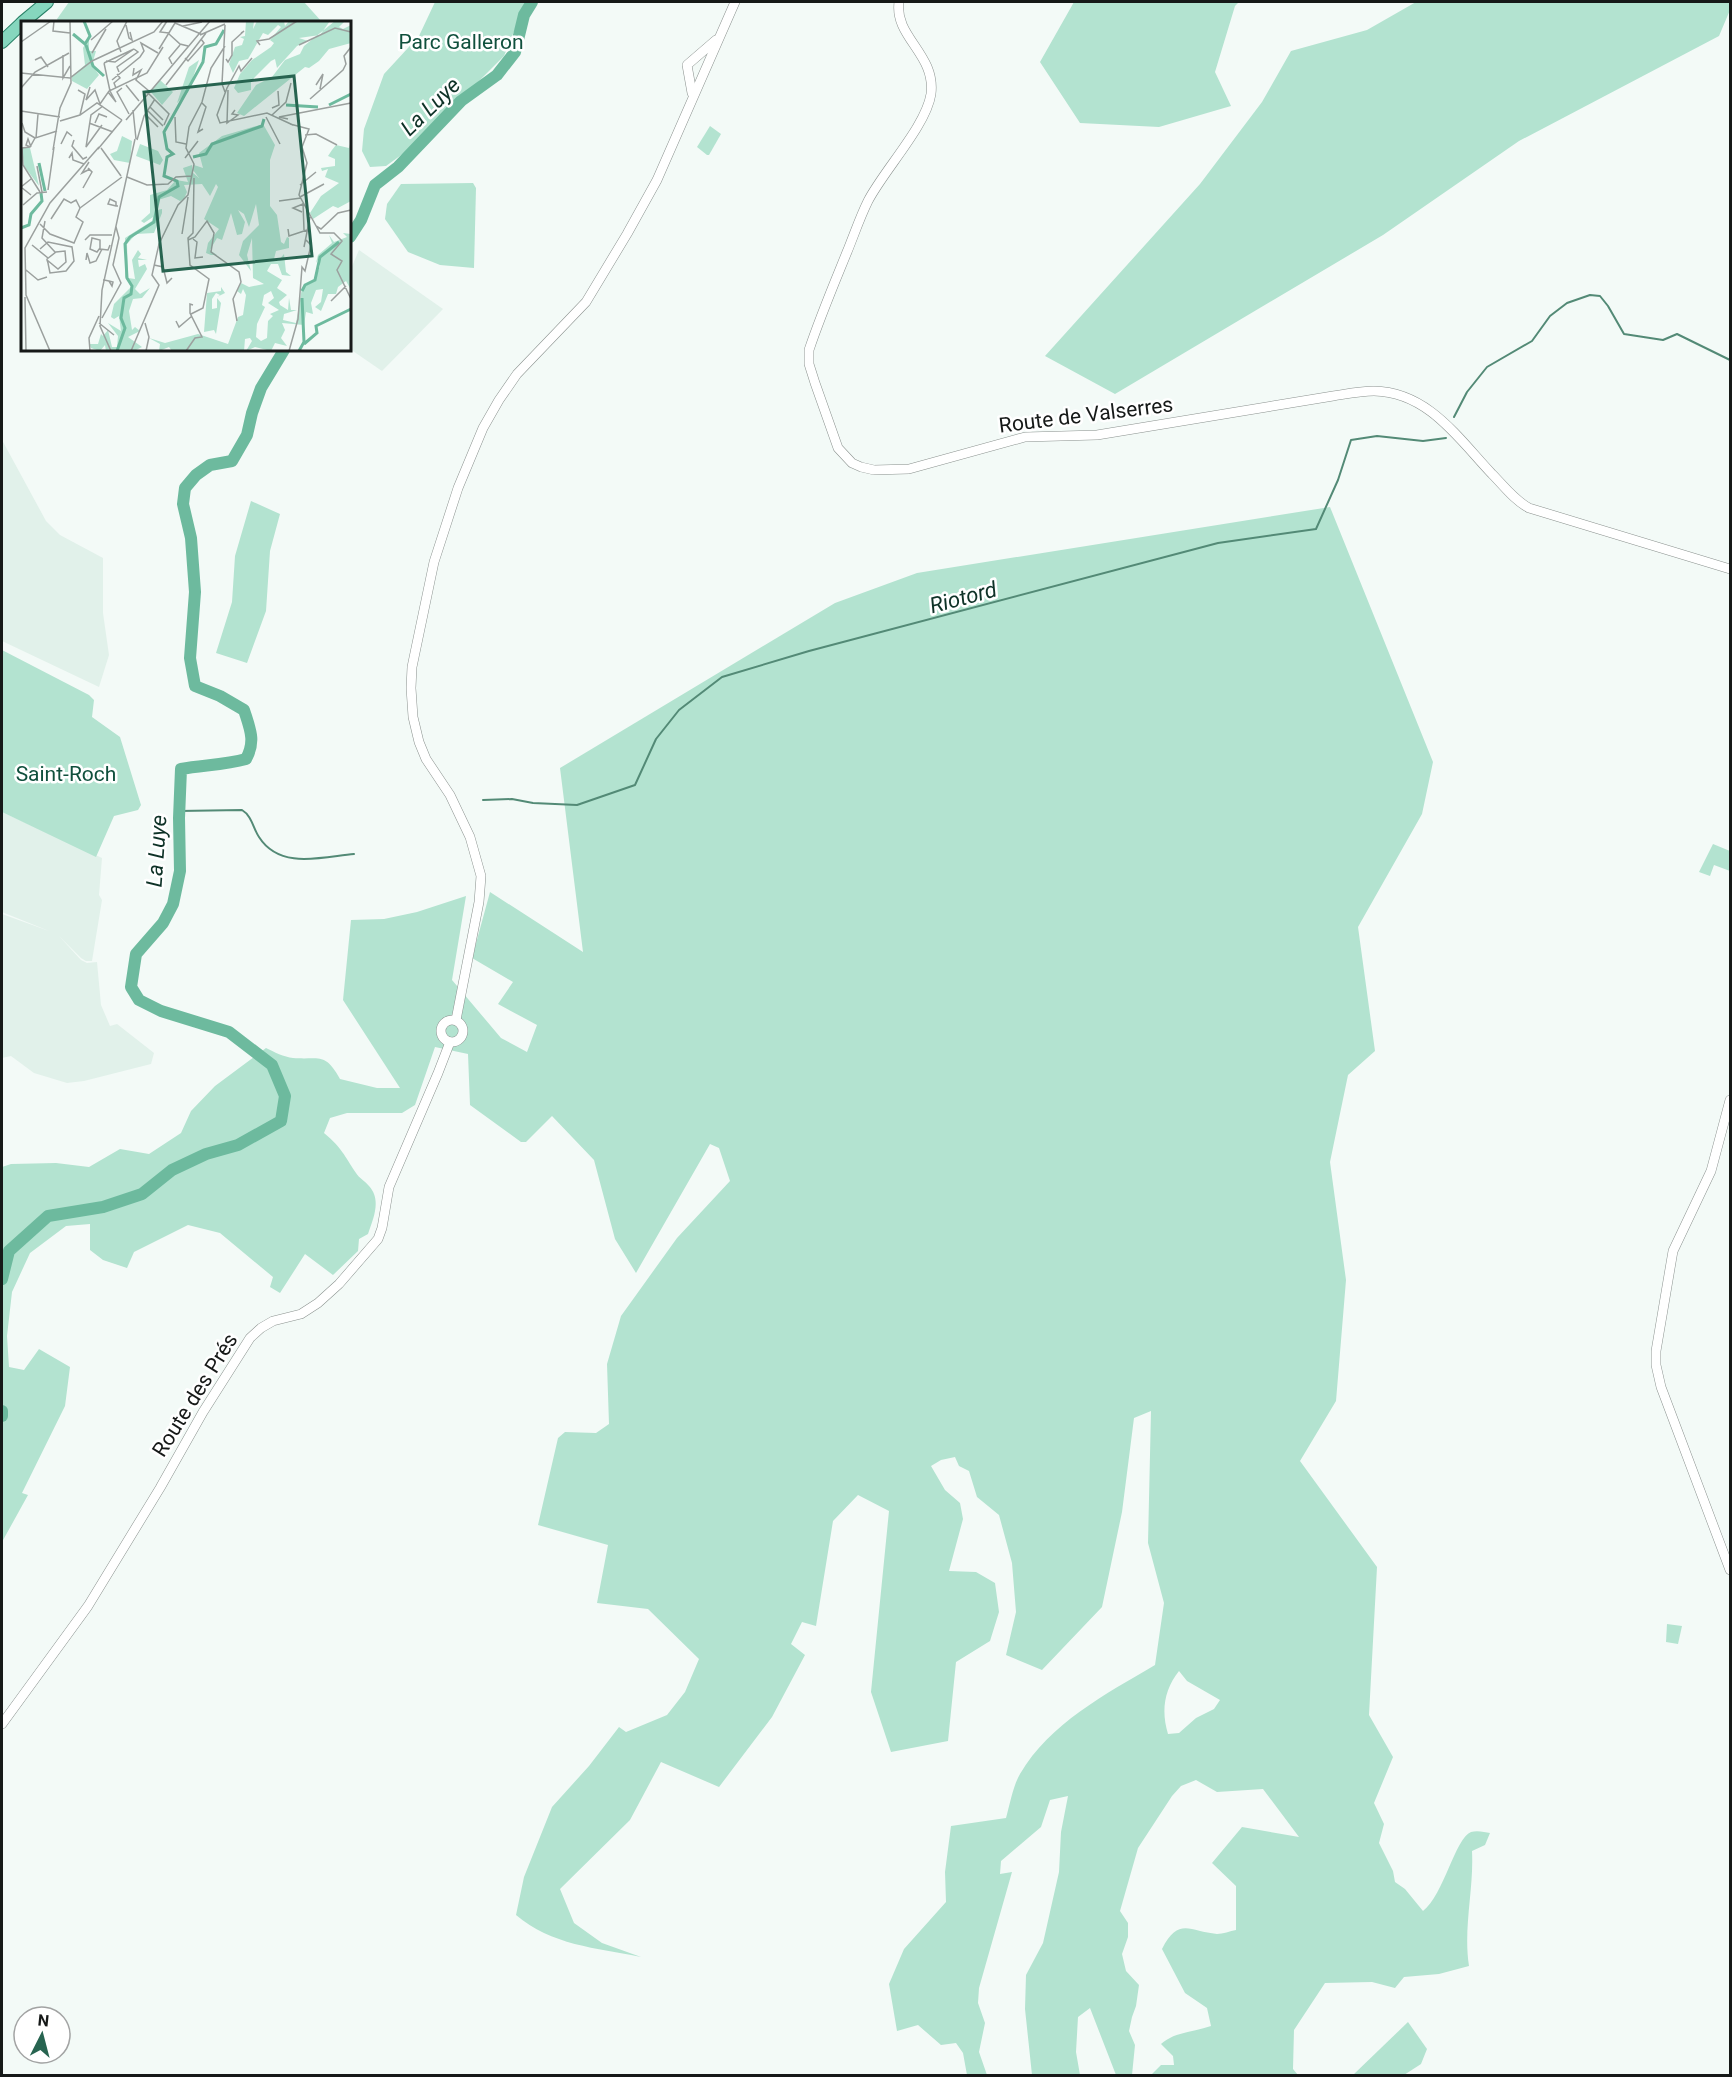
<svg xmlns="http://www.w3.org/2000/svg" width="1732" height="2077" viewBox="0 0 1732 2077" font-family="Roboto,sans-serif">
	<rect width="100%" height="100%" fill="#f3faf7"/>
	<g fill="#e1f1ea">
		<path d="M359,250l84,59 -61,62 -32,-22v-78z"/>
		<path d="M2,440l44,81 14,14 43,23v55l6,42 -10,32 -97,-46z"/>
		<path d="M2,812l100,46 -3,37 3,5 -10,61h-6l-5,-3 -22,-22 22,24 6,3 10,-1 4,43 9,21 7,-2 37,29 -3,11 -67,17 -17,2 -33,-10 -23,-17 -9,2v-144l47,17 -47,-19z"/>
	</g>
	<g fill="#b3e3d0" fill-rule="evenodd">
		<path d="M69,2h235l18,20h-263l-2,-3z"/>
		<path d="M435,2h91l-22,54 -89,89 -29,21 -16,1 -8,-16 2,-22 20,-55 35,-38z"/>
		<path d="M1074,2h165l-4,4 -20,66 16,34 -72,21 -79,-4 -40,-61z"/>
		<path d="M1416,2h314v8l-11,26 -200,105 -136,94 -268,159 -70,-38 155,-172 62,-82 29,-51 76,-21z"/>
		<path d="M710,126l11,8 -12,21h-2l-10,-8z"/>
		<path d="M473,183l3,5 -2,80 -34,-3 -32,-13 -23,-33 2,-15 14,-20z"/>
		<path d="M251,501l29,13 -10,37 -4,60 -19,52 -31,-10 16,-51 3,-46z"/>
		<path d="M1330,507l103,255 -11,52 -64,113 17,124 -27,24 -18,87 16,118 -10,121 -36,60 77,106 -8,148 24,42 -19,46 10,21 -5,19 14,28 2,11 10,7 18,22c21,-16 32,-73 48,-79 6,-2 14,0 19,1l-5,12 -13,6c2,38 -9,77 -3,115l-30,8 -35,3 -9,11 -23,-6 -47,1 -31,47 -1,39 5,6h-147l10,-10h13l-1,-9 -12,-12c13,-12 33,-12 50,-18l-4,-18 -22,-15 -23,-44c17,-33 28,-17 55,-15 6,0 13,-3 19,-4v-44l-24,-23 30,-36 57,10 -36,-48 -46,3 -21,-12 -15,6 -9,10 -34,52 -18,63 8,12v14l-6,17 4,17 13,14 -3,21 -4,11 -3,14 6,14 -3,30h-16l-26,-67 -12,9 -2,35 4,23h-48l-7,-66 1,-34 17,-32 16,-71 2,-40 7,-36 -18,4 -9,27 -40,34 -1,13 12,-2 -33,116 -1,15 7,20 -6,29 8,23h-20l-4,-22 -7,-10 -15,2 -23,-20 -21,6 -8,-47 15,-35 42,-47 -1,-30 6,-46 55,-8c4,-14 7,-32 14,-44 30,-51 86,-80 135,-109l9,-62 -16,-60 3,-132 -17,7 -12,94 -20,95 -60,63 -36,-15 10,-43 -4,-49 -13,-48 -22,-18 -8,-26 -10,-5 -4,-9 -14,3 -10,6 14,24 15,13 3,16 -14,52 27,1 19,11 4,29 -9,29 -34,21 -8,79 -57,11 -20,-60 18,-181 -31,-16 -25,26 -17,105 -14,-4 -11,22 14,11 -33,62 -53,70 -58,-25 -31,58 -70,69 14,34 28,20 39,14c-45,-9 -90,-12 -125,-42l8,-38 28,-70 37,-41 30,-39 7,5 41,-17 18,-23 14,-33 -51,-50 -51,-6 11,-58 -70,-20 20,-87 7,-6 31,1 13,-9 -2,-60 14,-48 56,-78 53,-57 -11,-33 -9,-4 -74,129 -21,-34 -21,-79 -42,-44 -26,26h-5l-51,-37 -2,-51 -33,-7 -20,58 -13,8h-55l-17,5 -6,15c18,15 20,22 32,40 3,5 9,8 13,13 13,14 4,33 -1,48l-9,5 -1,12 -25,24 -28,-21 -25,39 -10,-6 3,-10 -53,-44 -32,-8 -54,27 -7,16 -24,-8 -13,-10v-26l-24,2 -36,27 -18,39 -5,44 2,31 15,3 15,-21 31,18 -5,39 -43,87 6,2 -26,47v-375l9,-3 45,-1 33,4 31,-18 29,5 32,-21 10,-22 24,-25 51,-38c8,4 18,9 27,10 27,2 32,-6 47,21l37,9h23l-57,-88 8,-80 33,-1 33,-7 49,-16 -14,84 49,58 26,14 10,-27 -39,-21 15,-22 -41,-24 18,-66 93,60 -23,-184 275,-165 82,-30zM1179,1671l8,10 33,19 -6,9 -18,9 -17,15 -11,1c-7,-23 -4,-44 11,-63z"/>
		<path d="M2,650l87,45 5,5 -2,17 28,20 21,68 -3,5 -24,6 -18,41 -94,-45z"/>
		<path d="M1713,844l17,7v20l-16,-6 -4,11 -11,-4z"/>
		<path d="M1667,1624l15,2 -4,18 -12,-2z"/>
		<path d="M1408,2022l19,27 -6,15 -17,11h-51z"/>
	</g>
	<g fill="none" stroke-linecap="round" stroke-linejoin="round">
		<g stroke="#538a76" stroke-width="2">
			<path d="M1454,417l13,-25 20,-25 45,-26 18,-25 17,-13 23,-8 10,1 8,10 16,28 39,6 14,-6 53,26"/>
			<path d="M483,800l29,-1 21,4 44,2 58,-20 21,-46 23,-29 43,-33 87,-26 409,-108 98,-14 22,-49 13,-40 26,-4 46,5 23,-3"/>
			<path d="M179,811l63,-1c10,6 11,18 17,27 21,33 63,20 95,17"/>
		</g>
		<g stroke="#6dba9e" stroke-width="12">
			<path d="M350,237l11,-17 14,-35 23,-18 63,-66 36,-26 18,-23 9,-37 8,-13"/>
			<path d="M2,1279l7,-28 39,-35 55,-9 39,-13 30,-24 34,-16 32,-9 43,-24 4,-25 -13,-31 -43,-33 -68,-21 -22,-11 -8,-13 5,-33 27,-31 10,-19 7,-33 -1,-53 2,-49c22,-4 44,-4 65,-10 10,-18 4,-30 -2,-49l-24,-14 -25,-10 -5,-28 5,-66 -4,-54 -8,-34 2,-16 11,-13 14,-10 22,-4 15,-26 5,-22 9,-25 23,-38"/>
			<path d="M2,1411v5"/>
		</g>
		<g stroke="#8b928f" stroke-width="10">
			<g id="tertiary">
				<path d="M899,2c-5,35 37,52 32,92 -5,32 -47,76 -63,107 -8,16 -14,34 -21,51 -13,32 -27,65 -38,98v14l6,19 23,65 14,15 9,4 13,3 35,-1 116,-32 72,-2 236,-39c13,-2 27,-5 41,-5 54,1 84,47 118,83 12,12 22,26 37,34l201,61"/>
				<path d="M692,93l-5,-28 29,-25"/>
				<circle cx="452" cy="1031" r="11"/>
				<path d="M456,1020l23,-118 2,-26 -11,-39 -20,-42 -24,-36 -7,-17 -6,-25 -2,-29 1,-21 22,-105 24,-74 25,-60 16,-28 18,-26 69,-72 41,-68 30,-54 78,-178"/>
				<path d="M1730,1100l-19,71 -38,80 -17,100v14l5,22 69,183"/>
				<path d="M2,1724l86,-118 72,-118 43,-76 47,-74 11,-10 12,-7 28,-7 17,-11 21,-19 39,-45 4,-11 7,-41 49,-114 12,-31"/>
			</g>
		</g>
		<g stroke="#2a8268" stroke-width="14">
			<g id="primary">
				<path d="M23,22l24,-20"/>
				<path d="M2,42l20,-19"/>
			</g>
		</g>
		<use href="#tertiary" stroke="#fff" stroke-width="9"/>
		<use href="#primary" stroke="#86d6be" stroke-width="12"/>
	</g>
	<g text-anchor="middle" stroke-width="5" stroke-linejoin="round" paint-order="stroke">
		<g font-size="21" fill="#10503d" stroke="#fff">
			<text x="461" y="49">Parc Galleron</text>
			<text x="66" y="781">Saint-Roch</text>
		</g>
		<g font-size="21" fill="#161918" stroke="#fff">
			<text transform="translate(1086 415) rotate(-7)" y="7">Route de Valserres</text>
			<text transform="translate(195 1395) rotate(-58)" y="7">Route des Prés</text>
		</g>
		<g font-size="22" font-style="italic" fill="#0e3227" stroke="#fff">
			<text transform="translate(430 106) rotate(-44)" y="8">La Luye</text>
			<text transform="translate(963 597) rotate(-15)" y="8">Riotord</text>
			<text transform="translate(156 851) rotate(-86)" y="8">La Luye</text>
		</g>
	</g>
	<g transform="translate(21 21)">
		<rect width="330" height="330" fill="#f3faf7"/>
		<path d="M225,0h8l-1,8 4,-8h27l1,5 4,-5h41l-10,14 -21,3 9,3 -11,5 -20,22 -2,-9 -4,2 -20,20v9l-13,3 -4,-5 6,-14 12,-14 19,-13 3,-4 -4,-3 11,-13 -3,-2 -10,10 -5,-2 -15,26 -9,2 -6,12 -4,-9 6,-17 7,-2 2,-6 -4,-2 5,-1zM314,0h10l-6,6 4,2 8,-4v18l-22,6 -10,12 -10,7 -4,-1 -61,49 -7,-3 19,-28 16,-8 13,-17 15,-6 4,-8zM68,15v15h7l-4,14 7,10 -12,14 -15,-8v-5l13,-11 -2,-17zM178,39l-11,32 -11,11 12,-36zM139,59l13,12 -11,13 -12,-14zM242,103l12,21 -5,15v46l7,9 4,27 3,2 3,-7 2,1v10l-13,3 -2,8 4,2 6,-7 2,18 5,4 -9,-1 -4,-11h-7l-4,7 15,9 -5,8 10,7 -8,7 1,3 8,5 1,-12 2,12h6l-13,4 -1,6 13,3 6,-35 12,-7 6,-15 -1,-8 -3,5 2,-8 14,-12 -3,-8 5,7 13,-5 -4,-4 8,1v56l-5,-9 -8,6 -2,7h-8l-7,17 -6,-4 6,-5 2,-13 -7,1 -5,13 2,11 -7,-2 -2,13 -22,-2 3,7 -4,8 6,8 -12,-3 -4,8 -16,-4 -9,4 6,-10 -2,-3 -5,1 -1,12h-72l-3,-4 -10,4 1,-7 -11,-6 16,5 33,-9 30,10 10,-27 5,-2 3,-20 -3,-6 -2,5 -4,-3 4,-8 8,4 15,-3 -11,-6 -1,-40 -5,17 4,16 -12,-16 4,-14 16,-16 -3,-21 -7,23 -5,-13 -6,-4 7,12 -3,12 -5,1 -6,-22 -9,27 -5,-2 -7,12 7,5h-6l-5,-2 2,-10 11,-14 -15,-10 14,-32 -2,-3 -6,12 -8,-12 -18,1 3,7 -3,7 -4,2 -9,-5 -13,4 -1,10 5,-1v4l-8,20 -18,1 -9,10 1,34 7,1 -3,-19 6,-10 3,4 -3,4 9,2h-9l1,7 6,-3 2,5 -12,20 5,5 10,-6 -8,10 -9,1 -4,12 3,19 3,-3 5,4 -12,6 14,10 -8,4h-28l-1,-6 -5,6 -9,-3 -2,-4h9l3,-10 2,2 5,-6 4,17h5l1,-11 -10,-13 13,8 -2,-15 -5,3 -3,-2 3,-13 18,-18 -7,-9v-39l27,-17 1,-4 -9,6 -3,-2 9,-8v-18l17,-5 9,-10 12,2 -5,-14 9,-3v7l7,6 -6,-8 1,-5 9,3 -4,-15 23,-17zM250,270l3,7 -6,5 11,7 -9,4 3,2 -5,5 -1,17 -6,3 -5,-4 1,-13 8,-17 -3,-2 2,-10zM101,115l10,5 -2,22 -16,-3 -4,-6 7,-3zM330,119v61l-13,7 -5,-2 -20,13 -3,-6 11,-17 18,-13 -14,-6 3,-8 -6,2 -1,-3 14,-2v-7l-7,-3 4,-6 4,-5 13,3zM119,123l18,7 5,9 -3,5 -24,-9zM1,127h8l9,38 -15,-20zM200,266l4,6 -8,4 3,-2 -4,-2 -4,6v10l5,-1v-10l4,5 -5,31 -2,-4 -10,2 3,-39 14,-2z" fill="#b3e3d0" fill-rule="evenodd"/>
		<path fill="none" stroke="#6dba9e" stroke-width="3" d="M52,13l12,10 5,-8 -6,-15M65,24l7,21 11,10M265,84l32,2M308,84l22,-11M172,136l13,-3 6,-10 50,-18 2,-7M18,142l6,28M0,207l8,-3 2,-11 11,-13 -1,-8M281,270l3,-6 10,-5 5,-23 19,-15M283,323l13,-11 -1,-7 35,-17M96,330l8,-23 -4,-10 3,-20 7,-4 1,-8 -5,-8 -2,-34 5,-7 24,-15 5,-25 19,-11 -1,-5 -13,-5 3,-19 6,-3 -6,-5 -3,-17 39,-70 2,-15 11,-3 8,-14M278,330l5,-9 -2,-44"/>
		<path fill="none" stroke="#9ba09e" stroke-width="1.5" d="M33,0l-1,10 17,2M146,0l-7,11 9,1M105,4l3,13 3,2 -2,-8M162,5l19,-4M148,13l11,10 8,2M179,14l25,-11M70,19l22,-19M0,21l30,-21M239,24l-3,-4 12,-2 28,-18M278,24l36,-17 16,4M138,28l16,-26 26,11M100,31l-4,-11 10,-20M71,32l14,-24M42,34v23l7,-12M164,37l3,3 16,-18 -3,-4M231,37l-11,13 -2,-5 -12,22 -10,27 3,8 47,-10 26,12M205,38l2,3 4,-7v-13l12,-11 -3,2M14,39l6,-3 7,10M85,40l9,1 19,-13M83,42l30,-14M83,42l6,28M151,43l-3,-6 11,-13M113,47l-1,7 8,-5 -5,10 13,11M98,51l-2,-5 21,-15 -4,-3M0,52l49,5 22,-17 62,-29 9,-11M91,59l28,-23 4,-6 -3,-8 17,10M105,64l13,16M145,64l40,-52M295,64l7,-11 -3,15M69,66l-4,13 9,-10 5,14M0,67l14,-16 34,-19M95,67l-2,-5 6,-5 -3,-4M101,67l-5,4 12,22M57,69l7,4 -5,21M207,69l-1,33 11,-8 -6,-1 3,-4M87,71l8,10 -6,-11M126,71l22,22 -5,11M204,71l-3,-8 3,-59M289,78l33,-29 3,-6 -2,-8 7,-9M181,82l4,4 -8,25 5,-3M79,83l9,-13 38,-18 16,-26M129,86l13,13M251,87l7,-3 -1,-14M112,89l3,29M0,90l39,6M127,90l15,15M124,93l13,13M251,94l14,-13 5,-19M154,96l1,25 10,2M245,96l14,27M267,98l-9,-2 72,-14M105,99l84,-99M39,100l20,-6 17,-12 25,17M1,102l3,9 10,6M68,102l24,9M74,102l4,-9 8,3M269,103l19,5 -7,18 5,16 -8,32 21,38h14l8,8 -11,13 11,7 -5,9 14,29M81,104l-16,22 5,-32 12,-9M284,114l11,-1 21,11M15,117l2,-24M53,119l-2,6 11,13 4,-2M116,119l7,-24 11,-17M40,123l6,-12 5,4M9,126l-4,-2 2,-6 3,8M1,127l1,17 17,27M1,127l8,-1 5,-9 22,-7M80,127l20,28M77,128l24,-29M32,129l7,-42 11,-25 -1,-62M48,137l3,-5 1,7 11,4M164,137l13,-17M68,141l-7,11 8,-4M16,145l5,26M106,156l20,8 21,-1 8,-7 16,-1M10,158l-10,8 10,8M279,164l16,-13M62,167l9,-16 -4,-4M27,169l6,-43M279,176l24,-13M258,180l22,-3M282,182l1,27M2,184l14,-12 10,-1M95,185v-4l-6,-3 -2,5 8,2h2M59,187l42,-31M281,191l-9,-4 10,-4M30,198l13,-20 7,4 5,-3 4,8M24,200l-3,17 13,14M19,203l10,10 24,9 9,-21 -7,-5 4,-9M295,205l5,3 17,-16 13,-3M267,208l1,7 18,-6M161,213l6,-37M172,218l4,3 -2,16 8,-1M64,219l5,-5h22M167,219l7,-3 12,-16 7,12 -3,19 28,20 2,10 -8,17 4,22M11,224l16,13M283,226l6,-30M79,227l-3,4 -7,-3 2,-11 8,2v9l8,1 2,-5M19,228l8,-7 24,5 2,14 -8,10 -16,2 -2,-10 -1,-3v-1l9,-7 9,-1 1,11 -8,7 -11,-9M65,239l1,-7 3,10 6,-2 6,-12M133,244l9,2 4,16 5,-5M5,249l12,10 9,-3M82,259h1l5,1 4,1 -1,4 -3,-5M4,276l1,54M310,280l15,-15M170,293l12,-6 6,-29 -19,-14 -2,-27 5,-5 1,-55M81,297l19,-35 -8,-18 6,-27 -3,-11M155,300l3,6 13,-11M78,302l15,12M124,302l4,14 -3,14M29,330l-24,-56 -1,-47 25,-45 49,-56M69,330l-1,-13 10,-22M90,330l-11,-25 2,-36 33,-151M110,330l28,-66 -7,-10 7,-31 19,-39 10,-10 6,-31 -8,-16 3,-21 13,-25 9,-34 14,-22M165,330l9,-13 7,-1 -12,-24v-9l3,1M268,330l9,-32 4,-52 3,4 6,-26 -5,-5"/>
		<path fill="#276450" fill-opacity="0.15" stroke="#276450" stroke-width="3" d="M273,55l18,180 -149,15 -19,-179z"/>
		<rect width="330" height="330" fill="none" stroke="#161918" stroke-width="3"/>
	</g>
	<rect width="1732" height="2077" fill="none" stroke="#161918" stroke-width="6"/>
	<g transform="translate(42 2035) rotate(6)"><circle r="28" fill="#ffffff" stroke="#a2a3a3" stroke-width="1.5"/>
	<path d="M0-4.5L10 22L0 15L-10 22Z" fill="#276450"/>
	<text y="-9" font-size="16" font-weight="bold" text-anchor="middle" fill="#161918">N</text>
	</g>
</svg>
